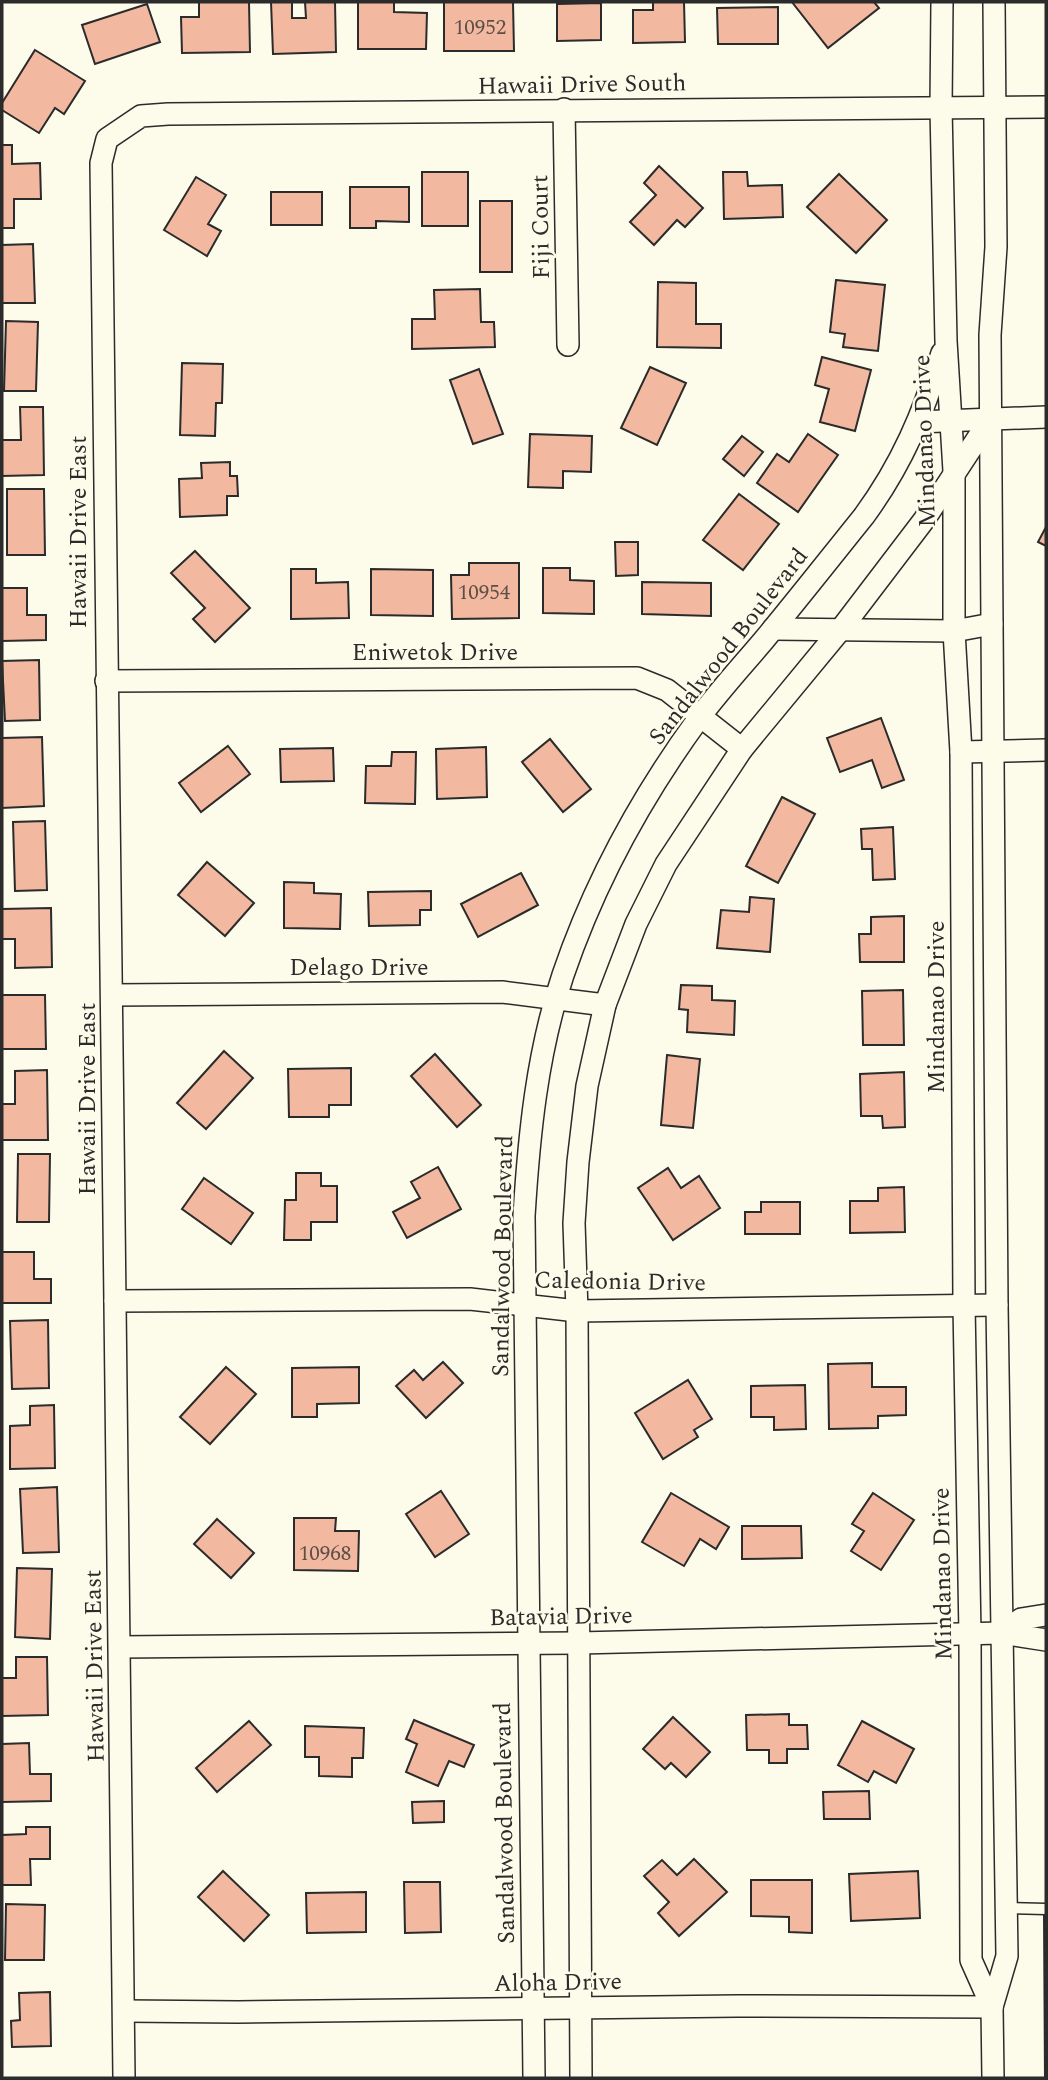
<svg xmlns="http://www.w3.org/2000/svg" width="1048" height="2080" viewBox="0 0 1048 2080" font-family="Spectral,serif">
	<rect width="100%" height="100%" fill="#fdfbea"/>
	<g fill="#f2b8a0" stroke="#2b2b2b" stroke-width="2">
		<path d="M199,2h50l1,50 -68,1 -1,-36h18z"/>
		<path d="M271,2h21v16h14l-1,-16h30l1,50 -63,2z"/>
		<path d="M358,2h36v10l33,1 -1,36h-68z"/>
		<path d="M444,2h69l1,49h-70z"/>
		<path d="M653,2h31l1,40 -52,1v-33h20z"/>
		<path d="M792,2h82l5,6 -51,40z"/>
		<path d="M601,3v37l-44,1v-37z"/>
		<path d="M147,4l13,38 -65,22 -13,-39z"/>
		<path d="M778,7v37h-60l-1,-36z"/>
		<path d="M35,50l50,31 -21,33 -9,-6 -16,25 -37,-23v-7z"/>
		<path d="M2,145h10v19l28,-1 1,36h-27v29h-12z"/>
		<path d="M659,166l44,42 -18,19 -8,-7 -23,25 -24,-23 26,-27 -12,-12z"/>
		<rect x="422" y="172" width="46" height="54"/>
		<path d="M723,172h24l1,14 34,-1 1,32 -59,2z"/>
		<path d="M839,174l48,46 -31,33 -49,-46z"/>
		<path d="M196,177l30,18 -18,29 13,7 -14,25 -43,-26z"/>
		<path d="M350,187h59v35l-33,-1v7h-26z"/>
		<rect x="271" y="192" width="51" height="33"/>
		<rect x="480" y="201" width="32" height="71"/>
		<path d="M33,244l2,59h-33v-58z"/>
		<path d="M836,280l49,5 -7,66 -35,-4 2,-13 -15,-2z"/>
		<path d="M658,282l38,1v41h25v24l-64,-1z"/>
		<path d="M480,289l1,33h13l1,25 -83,2v-30h23l-1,-29z"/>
		<path d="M6,321l32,1 -2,69h-32z"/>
		<path d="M822,357l49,13 -16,61 -35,-9 9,-33 -14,-4z"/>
		<path d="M182,363l41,1 -1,39h-6l-1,33 -35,-1z"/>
		<path d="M650,367l36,16 -29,62 -36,-17z"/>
		<path d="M479,369l24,65 -30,10 -23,-64z"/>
		<path d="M20,407h23l1,68 -42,1v-36h19z"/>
		<path d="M530,434l62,2 -1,36 -28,-1v17l-35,-1z"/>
		<path d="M808,434l30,21 -40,57 -41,-29 20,-29 12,8z"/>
		<path d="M742,436l21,16 -19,24 -21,-17z"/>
		<path d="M230,462v14h7l1,20h-11v19l-47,2 -1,-38 23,-1 -1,-15z"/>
		<path d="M7,489h37l1,66h-38z"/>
		<path d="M739,494l40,30 -36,46 -40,-30z"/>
		<path d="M1046,527v19l-8,-4z"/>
		<path d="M615,542h23v33l-22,1z"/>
		<path d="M195,551l55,57 -35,34 -22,-23 12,-11 -34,-35z"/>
		<path d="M469,563h50v55l-67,1 -1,-44h18z"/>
		<path d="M543,568h27v12l24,1v33l-51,-1z"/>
		<path d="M291,569h25v14l32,-1 1,36 -58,1z"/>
		<path d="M371,569l62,1v46l-62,-1z"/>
		<path d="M642,582l69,1v33l-69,-2z"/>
		<path d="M2,588h25v27h19v25l-44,1z"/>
		<path d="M39,660l1,60 -35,1 -3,-60z"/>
		<path d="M881,718l23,62 -22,8 -10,-28 -32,12 -13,-34z"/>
		<path d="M42,737l2,69 -42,2v-70z"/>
		<path d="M550,739l41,50 -28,23 -41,-50z"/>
		<path d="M228,746l22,28 -49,38 -22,-29z"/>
		<path d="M486,747l1,50 -50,2 -1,-50z"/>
		<path d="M333,748l1,33 -53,1 -1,-33z"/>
		<path d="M392,752h24l-1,52 -50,-1 1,-37h25z"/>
		<path d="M782,797l33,17 -37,69 -32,-17z"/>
		<path d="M45,821l2,69 -32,1 -2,-69z"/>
		<path d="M893,827l2,52 -22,1 -1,-31h-10l-1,-20z"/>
		<path d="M207,862l47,41 -29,33 -47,-41z"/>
		<path d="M521,873l17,32 -60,32 -17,-33z"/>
		<path d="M284,882l30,1v10l27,1 -1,35 -56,-1z"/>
		<path d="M431,891v19h-11v15l-51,1 -1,-34z"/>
		<path d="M750,897l24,2 -4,53 -53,-4 4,-38 28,2z"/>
		<path d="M51,908l1,59 -37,1v-29h-13v-30z"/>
		<path d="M904,916v46h-44l-1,-28h12v-17z"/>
		<path d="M681,985l31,1v14l23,1 -1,34 -47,-3 1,-22 -9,-1z"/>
		<path d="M903,990l1,55h-41l-1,-54z"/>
		<path d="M2,995h43l1,54h-44z"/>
		<path d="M224,1051l29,27 -47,51 -29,-26z"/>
		<path d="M435,1054l46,51 -24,22 -46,-51z"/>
		<path d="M667,1055l33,4 -7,69 -32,-3z"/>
		<path d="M351,1068v37h-22v12h-40l-1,-48z"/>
		<path d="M47,1070l1,70h-46v-36h13v-33z"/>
		<path d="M904,1072l1,55 -22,1 -1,-12h-21l-1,-42z"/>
		<path d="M18,1154h32l-1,68h-32z"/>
		<path d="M438,1167l23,42 -54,29 -14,-26 27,-14 -9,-16z"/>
		<path d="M668,1168l13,20 18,-12 21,32 -47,32 -35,-52z"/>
		<path d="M296,1173h25v13h16v36h-26v18h-27l1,-40h11z"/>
		<path d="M204,1178l49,35 -22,31 -49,-35z"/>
		<path d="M904,1187l1,45 -55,1v-32h28v-13z"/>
		<path d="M761,1202h39v32h-55v-22h16z"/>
		<path d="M2,1252h32v27h17v24h-49z"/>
		<path d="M48,1320l1,68 -37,1 -2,-68z"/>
		<path d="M443,1362l20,21 -37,35 -30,-32 18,-16 9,10z"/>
		<path d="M872,1363v24h34v28l-28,1v12l-49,1 -1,-65z"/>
		<path d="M226,1367l30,27 -46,50 -30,-27z"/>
		<path d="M359,1367v36l-42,1v13h-25v-49z"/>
		<path d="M688,1380l24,39 -18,11 4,7 -35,22 -28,-46z"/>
		<path d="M805,1385l1,44 -32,1v-13h-23v-31z"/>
		<path d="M54,1405l1,63 -45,1v-43l20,-1v-19z"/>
		<path d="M57,1487l2,65 -36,1 -3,-64z"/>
		<path d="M441,1491l28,43 -34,23 -29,-43z"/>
		<path d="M671,1493l58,34 -13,22 -16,-10 -16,27 -42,-24z"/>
		<path d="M873,1493l41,27 -33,50 -30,-19 13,-20 -12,-7z"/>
		<path d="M294,1518h42l-1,13h24l-1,40 -64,-1z"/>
		<path d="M217,1519l37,34 -23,25 -37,-34z"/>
		<path d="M742,1526h59l1,32 -60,1z"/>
		<path d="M17,1568l35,1 -2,70 -35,-2z"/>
		<path d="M16,1657h31l1,58 -46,1v-38h14z"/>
		<path d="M789,1714v11h18l1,24h-21v14h-18v-13h-22l-1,-35z"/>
		<path d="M673,1717l37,35 -24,25 -15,-14 -6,6 -22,-20z"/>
		<path d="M414,1720l60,25 -10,22 -15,-6 -11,25 -32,-14 11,-28 -11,-5z"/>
		<path d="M249,1721l22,24 -54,47 -21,-24z"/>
		<path d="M862,1721l52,28 -18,34 -22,-12 -6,11 -30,-17z"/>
		<path d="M305,1726l59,2 -1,30h-11v19l-33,-1v-19h-14z"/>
		<path d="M29,1743l1,31h21v27l-49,1v-58z"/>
		<path d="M869,1791l1,28h-46l-1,-27z"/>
		<path d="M444,1801v21l-31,1 -1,-21z"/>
		<path d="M26,1827h24v32h-20l1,26h-29v-50l24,-1z"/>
		<path d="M694,1859l33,33 -48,44 -21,-23 11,-11 -25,-26 18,-16 15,15z"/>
		<path d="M223,1871l46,44 -25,26 -46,-44z"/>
		<path d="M918,1871l2,47 -69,3 -2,-47z"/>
		<path d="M751,1880h61v53l-23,-1v-15l-38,-1z"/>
		<path d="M404,1882h36l1,50 -36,1z"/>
		<path d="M366,1892v40l-59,1 -1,-40z"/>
		<path d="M6,1904l39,1 -1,55h-39z"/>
		<path d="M1044,1915h2v163h-1z"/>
		<path d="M50,1992l1,54 -39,1 -1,-26 9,-1 -1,-27z"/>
	</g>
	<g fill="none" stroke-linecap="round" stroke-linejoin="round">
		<g stroke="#2b2b2b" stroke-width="13">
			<path id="service" d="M1006,1908l40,1"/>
		</g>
		<g stroke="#2b2b2b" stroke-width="24">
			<g id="minor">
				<path d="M942,2l-1,106 5,233 8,130v160l7,121 3,553 6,329 1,326 21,47"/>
				<path d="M564,109l4,236"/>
				<path d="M918,422l128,-5"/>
				<path d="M773,629l181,2 38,-7"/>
				<path d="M106,681l531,-3 30,12 75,59"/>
				<path d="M961,752l85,-2"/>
				<path d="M112,995l390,-3 103,13"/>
				<path d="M115,1301l355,-2 107,12 420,-6"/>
				<path d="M1001,1633l20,-14 25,-4"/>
				<path d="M120,1647l459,-4 422,-10 45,7"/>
				<path d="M124,2011l114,1 499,-6 255,1"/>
				<path d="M124,2078c-5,-638 -17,-1277 -23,-1915l6,-24 34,-23 27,-2 878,-7"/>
				<path d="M534,2078l-10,-862c5,-81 13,-163 39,-241 31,-91 79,-179 136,-257 20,-27 43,-52 65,-78 34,-41 67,-83 100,-124 38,-52 59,-102 78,-163"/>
				<path d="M581,2078l-4,-767 -3,-88 4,-61 9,-76 18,-81 31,-81 30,-60 76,-115 99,-120 83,-109 67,-102"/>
				<path d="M993,2078l-1,-71 15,-51 -10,-651 -5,-681 -2,-289 6,-88 -2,-245"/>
			</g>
		</g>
		<use href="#service" stroke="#fdfbea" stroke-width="10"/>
		<use href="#minor" stroke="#fdfbea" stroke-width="21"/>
	</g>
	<g text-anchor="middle" stroke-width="5" stroke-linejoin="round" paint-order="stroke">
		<g font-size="21" fill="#5d4e48">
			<text x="480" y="34">10952</text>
			<text x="484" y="599">10954</text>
			<text x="325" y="1560">10968</text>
		</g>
		<g font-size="24" fill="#2b2b2b" stroke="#fdfbea">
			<text transform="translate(582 84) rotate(-1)" y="8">Hawaii Drive South</text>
			<text transform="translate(540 227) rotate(-91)" y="8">Fiji Court</text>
			<text transform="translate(924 441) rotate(-92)" y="8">Mindanao Drive</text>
			<text transform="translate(78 532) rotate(-90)" y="8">Hawaii Drive East</text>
			<text transform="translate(728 646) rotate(-52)" y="8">Sandalwood Boulevard</text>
			<text x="435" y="660">Eniwetok Drive</text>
			<text x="359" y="975">Delago Drive</text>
			<text transform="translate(936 1007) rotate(-90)" y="8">Mindanao Drive</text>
			<text transform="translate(87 1099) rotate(-90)" y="8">Hawaii Drive East</text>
			<text transform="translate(502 1256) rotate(-89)" y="8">Sandalwood Boulevard</text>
			<text transform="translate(620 1281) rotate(1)" y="8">Caledonia Drive</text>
			<text transform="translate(942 1574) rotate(-91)" y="8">Mindanao Drive</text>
			<text transform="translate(561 1616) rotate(-1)" y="8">Batavia Drive</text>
			<text transform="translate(94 1666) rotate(-91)" y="8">Hawaii Drive East</text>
			<text transform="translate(504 1823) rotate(-91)" y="8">Sandalwood Boulevard</text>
			<text transform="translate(558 1982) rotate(-1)" y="8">Aloha Drive</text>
		</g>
	</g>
	<rect width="1048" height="2080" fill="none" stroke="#2b2b2b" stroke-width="7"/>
</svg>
